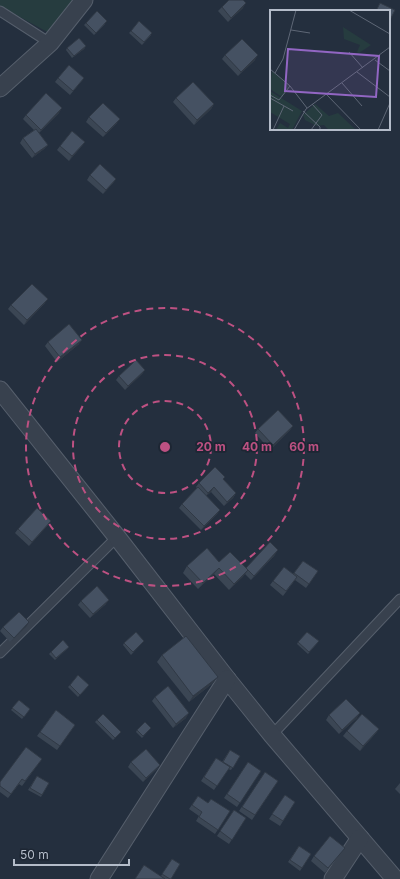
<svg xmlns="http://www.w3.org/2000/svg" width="400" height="879" viewBox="0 0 400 879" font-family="Inter,sans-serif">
	<rect width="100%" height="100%" fill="#242f3e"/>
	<path fill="#263c3f" d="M0,0h76l-25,34 -51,-28z"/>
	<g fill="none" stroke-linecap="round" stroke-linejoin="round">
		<g stroke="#565f6c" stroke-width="11">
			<g id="service">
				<path d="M0,11l50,32"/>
				<path d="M0,653l117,-116"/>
				<path d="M272,735l128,-136"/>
			</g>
		</g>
		<g stroke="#565f6c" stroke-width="19">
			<g id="minor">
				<path d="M0,88l50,-45 34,-43"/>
				<path d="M0,390l117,147 110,142 45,56 123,144"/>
				<path d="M99,879l128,-200"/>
				<path d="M333,879l27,-41"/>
			</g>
		</g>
		<use href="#service" stroke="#38414e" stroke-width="9"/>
		<use href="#minor" stroke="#38414e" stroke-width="17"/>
	</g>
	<g fill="#3b4654">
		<path d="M222,7l21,1 -15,14 -10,-11z"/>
		<path d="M86,23l19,1 -11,11 -10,-10z"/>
		<path d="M131,31l20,4 -9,10 -13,-12z"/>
		<path d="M86,46l-2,3 -12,9 -6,-8 1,-2z"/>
		<path d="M225,55l30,5 -17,16 -16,-17z"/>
		<path d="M58,78h26l-14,17 -15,-13z"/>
		<path d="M176,98l38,6 -3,5 -17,16 -21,-23z"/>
		<path d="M59,113l-20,20 9,12 -4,4 -12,9 -12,-15 3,-5 11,-8 -11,-11 3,-4z"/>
		<path d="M89,117l28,6 -14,14 -17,-15z"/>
		<path d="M85,142l-16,19 -12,-11 3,-4z"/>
		<path d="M90,175l26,4 -3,4 -10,11 -16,-14z"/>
		<path d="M45,303l-21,22 -16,-16 3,-4z"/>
		<path d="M48,342l31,2 -22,18 -12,-16z"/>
		<path d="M145,370l-3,4 -17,16 -9,-10 3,-4z"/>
		<path d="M293,426l-3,4 -20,20 -15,-17 3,-4z"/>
		<path d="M225,477l-2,2 13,14 -3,5 -9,8 -13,-14 -5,4 14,14 -3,4 -16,16 -22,-22 3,-4 15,-16 -1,-1 3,-4z"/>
		<path d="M48,525l-19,21 -14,-13 3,-4z"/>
		<path d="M275,555l-24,25 -6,-6 -16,16 -15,-16 -16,15 -15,-16 4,-7 32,-4 26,6z"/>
		<path d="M303,561l15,10 -12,17 -11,-8 -12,16 -13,-11 3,-4 20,-7z"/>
		<path d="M81,601l25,3 -16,14 -12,-13z"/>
		<path d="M3,627h23l-16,15 -10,-11z"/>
		<path d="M144,641l-13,14 -8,-10 1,-2z"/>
		<path d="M319,641l-11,13 -11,-10 1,-2z"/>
		<path d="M69,647l-2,2 -12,11 -6,-6 2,-2z"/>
		<path d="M162,655l56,22 -5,6 -24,19 -32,-40z"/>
		<path d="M70,685h19l-11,12 -10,-10z"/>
		<path d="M155,697l31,21 -13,10 -21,-27z"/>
		<path d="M19,700l11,9 -8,10 -11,-9z"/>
		<path d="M56,710l19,15 -18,25 -20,-14z"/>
		<path d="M329,715l28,3 -18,16 -13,-14z"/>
		<path d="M97,720l24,12 -8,8 -18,-18z"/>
		<path d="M151,728l-9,10 -6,-6 1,-2z"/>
		<path d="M379,729l-3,4 -16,18 -17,-15 4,-5z"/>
		<path d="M230,750l10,6 -9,14 -3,-1 -14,21 -13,-9 15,-23 6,4z"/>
		<path d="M42,759l-20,27 -3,-2 -11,14 -8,-6v-10z"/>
		<path d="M131,762l29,3 -3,4 -14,13 -15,-15z"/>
		<path d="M248,762l13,9 -24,36 -13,-9z"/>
		<path d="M265,772l13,9 -26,39 -13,-9z"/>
		<path d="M37,776l12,7 -8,14 -13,-7z"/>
		<path d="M400,783v11l-5,-5z"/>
		<path d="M285,795l10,7 -15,24 -11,-7z"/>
		<path d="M198,796l10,7 22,8 -15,23 -19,-13 3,-5 -10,-7z"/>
		<path d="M234,810l12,8 -17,26 -12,-8z"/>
		<path d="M299,846l12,8 -11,17 -12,-9z"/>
		<path d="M345,848l-20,25 -14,-12 3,-5z"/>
		<path d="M172,859l-1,20h-36l26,-3z"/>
	</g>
	<g fill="#303945">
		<path d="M246,3l-3,5 -15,14 3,-4z"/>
		<path d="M86,46l-2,3 -12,9 2,-2z"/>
		<path d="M258,55l-3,5 -17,16 3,-4z"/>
		<path d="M214,104l-3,5 -17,16 3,-5z"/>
		<path d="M62,108l-3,5 -21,21 3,-4z"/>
		<path d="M120,119l-3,4 -14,14 3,-4z"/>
		<path d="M85,142l-3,4 -13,15 3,-5z"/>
		<path d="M48,145l-4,4 -12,9 3,-4z"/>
		<path d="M116,179l-3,4 -10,11 3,-4z"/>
		<path d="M48,299l-3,4 -21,22 3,-5z"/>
		<path d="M82,340l-3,4 -22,18 3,-5z"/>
		<path d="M145,370l-3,4 -17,16 3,-4z"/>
		<path d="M293,426l-3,4 -20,20 3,-5z"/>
		<path d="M214,487l-3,5 -6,5 3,-4z"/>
		<path d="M236,493l-3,5 -9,8 3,-4z"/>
		<path d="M220,510l-3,4 -16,16 3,-4z"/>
		<path d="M51,521l-3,4 -19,21 3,-4z"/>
		<path d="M278,550l-3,5 -24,25 3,-4z"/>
		<path d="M219,568l-5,6 -16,15 5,-6z"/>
		<path d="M248,570l-5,7 -14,13 5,-6z"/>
		<path d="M109,600l-3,4 -16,14 3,-4z"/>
		<path d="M29,622l-3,5 -16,15 4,-4z"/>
		<path d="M69,647l-2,2 -12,11 1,-2z"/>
		<path d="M218,677l-5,6 -24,19 4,-6z"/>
		<path d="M189,713l-3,5 -13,10 3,-4z"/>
		<path d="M360,713l-3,5 -18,16 3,-4z"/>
		<path d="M379,729l-3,4 -16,18 3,-5z"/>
		<path d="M160,765l-3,4 -14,13 3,-4z"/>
	</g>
	<g fill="#455162" stroke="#303945">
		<path d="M229,0h14l3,3 -15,15 -9,-11z"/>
		<path d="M380,3l15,7 -6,12v-11h-13z"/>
		<path d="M97,11l10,10 -11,12 -10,-10z"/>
		<path d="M139,21l13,12 -8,9 -13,-11z"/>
		<path d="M79,38l7,8 -12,10 -7,-8z"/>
		<path d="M242,39l16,16 -17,17 -16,-17z"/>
		<path d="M69,65l15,13 -11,13 -15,-13z"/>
		<path d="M193,82l21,22 -17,16 -21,-22z"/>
		<path d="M46,93l16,15 -21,22 -15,-15z"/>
		<path d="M103,103l17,16 -14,14 -17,-16z"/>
		<path d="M36,129l12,16 -13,9 -12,-16z"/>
		<path d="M72,131l13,11 -13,14 -12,-10z"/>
		<path d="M100,164l16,15 -10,11 -16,-15z"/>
		<path d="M32,284l16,15 -21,21 -16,-15z"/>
		<path d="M69,324l13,16 -22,17 -12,-15z"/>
		<path d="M136,360l9,10 -17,16 -9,-10z"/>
		<path d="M278,410l15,16 -20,19 -15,-16z"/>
		<path d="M215,467l10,10 -2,2 13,14 -9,9 -13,-15 -6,6 -9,-10z"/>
		<path d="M198,487l22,23 -16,16 -22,-22z"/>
		<path d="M37,508l14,13 -19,21 -14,-13z"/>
		<path d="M270,542l8,8 -24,26 -8,-8z"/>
		<path d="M207,548l12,14 11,-10 18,18 -14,14 -15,-16 -16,15 -16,-17z"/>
		<path d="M303,561l15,10 -9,13 -15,-11z"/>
		<path d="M284,567l13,10 -11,14 -13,-10z"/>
		<path d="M97,586l12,14 -16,14 -12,-13z"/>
		<path d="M19,612l10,10 -15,16 -11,-11z"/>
		<path d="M136,632l8,9 -11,11 -9,-9z"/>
		<path d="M307,632l12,9 -10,11 -11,-10z"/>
		<path d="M186,636l32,41 -25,19 -31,-41z"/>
		<path d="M63,640l6,7 -13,11 -5,-6z"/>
		<path d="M78,675l11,10 -9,10 -10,-10z"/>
		<path d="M168,686l21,27 -13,11 -21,-27z"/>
		<path d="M346,699l14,14 -18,17 -13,-15z"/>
		<path d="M19,700l11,9 -6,8 -12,-9z"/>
		<path d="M56,710l19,15 -15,21 -20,-14z"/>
		<path d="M103,714l18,18 -6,6 -18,-18z"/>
		<path d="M362,714l17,15 -16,17 -16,-15z"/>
		<path d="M145,722l6,6 -8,8 -6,-6z"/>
		<path d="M26,747l16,12 -17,22 -3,-2 -11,15 -11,-8v-4z"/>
		<path d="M146,749l14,16 -14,13 -15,-16z"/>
		<path d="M230,750l10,6 -7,12 -10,-6z"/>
		<path d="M216,758l14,9 -13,19 -13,-9z"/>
		<path d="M248,762l13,9 -21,32 -13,-9z"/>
		<path d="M265,772l13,9 -23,34 -13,-8z"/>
		<path d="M37,776l12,7 -7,12 -12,-7z"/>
		<path d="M285,795l10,7 -12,19 -11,-7z"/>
		<path d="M198,796l10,7 3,-4 19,12 -12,19 -19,-13 3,-5 -10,-7z"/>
		<path d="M234,810l12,8 -14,22 -12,-9z"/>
		<path d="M330,836l15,12 -17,20 -14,-12z"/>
		<path d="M299,846l12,8 -9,14 -12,-8z"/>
		<path d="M172,859l8,5 -9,15h-1l-8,-5z"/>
		<path d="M144,865l21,14h-30z"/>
	</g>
	<g fill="none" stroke="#bd5182" stroke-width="2" stroke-dasharray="7 5">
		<circle cx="165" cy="447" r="46"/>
		<circle cx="165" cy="447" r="92"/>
		<circle cx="165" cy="447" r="139"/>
	</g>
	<g transform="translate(270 10)">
		<rect width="120" height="120" fill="#242f3e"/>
		<path d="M73,17l28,18 -12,8 -2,-1 3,-7 -16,-6zM2,61l17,15 -7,11 -12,-8zM0,81l32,20 -10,19h-16l4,-7 8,5 2,-4 -20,-12zM45,94l14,12 9,-3 18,17h-27l-5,-5 -7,1 -12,-6 -2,-5z" fill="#263c3f"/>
		<path fill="none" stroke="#5e6776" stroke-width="1" d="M79,0l41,24M21,20l19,3M79,42l14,16M105,50l15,11M0,59l20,17 17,22M87,62l33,25M5,63l8,-14 13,-49M72,73l20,23M56,84l35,36M0,85l9,5 11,-14M0,88l23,13M33,101l17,16v3M3,120l11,-24M24,120l12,-21 84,-62M41,120l11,-15 -10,-11M108,120l12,-27"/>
		<path fill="#9266c3" fill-opacity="0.15" stroke="#9266c3" stroke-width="2" d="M18,39l91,7 -3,41 -91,-6z"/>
		<rect width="120" height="120" fill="none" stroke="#b4bcc9" stroke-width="2"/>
	</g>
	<circle cx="165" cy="447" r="6" fill="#bd5182" stroke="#1d2633" stroke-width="2"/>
	<g font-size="12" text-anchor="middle" font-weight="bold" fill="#bd5182" stroke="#1d2633" stroke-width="3.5" stroke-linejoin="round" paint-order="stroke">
		<text x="211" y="451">20 m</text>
		<text x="257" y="451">40 m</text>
		<text x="304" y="451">60 m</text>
	</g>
	<path d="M14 859v6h115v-6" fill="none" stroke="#b4bcc9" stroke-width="2"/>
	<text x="20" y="859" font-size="12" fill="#b4bcc9" stroke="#1d2633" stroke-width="3" paint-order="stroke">50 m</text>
</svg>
